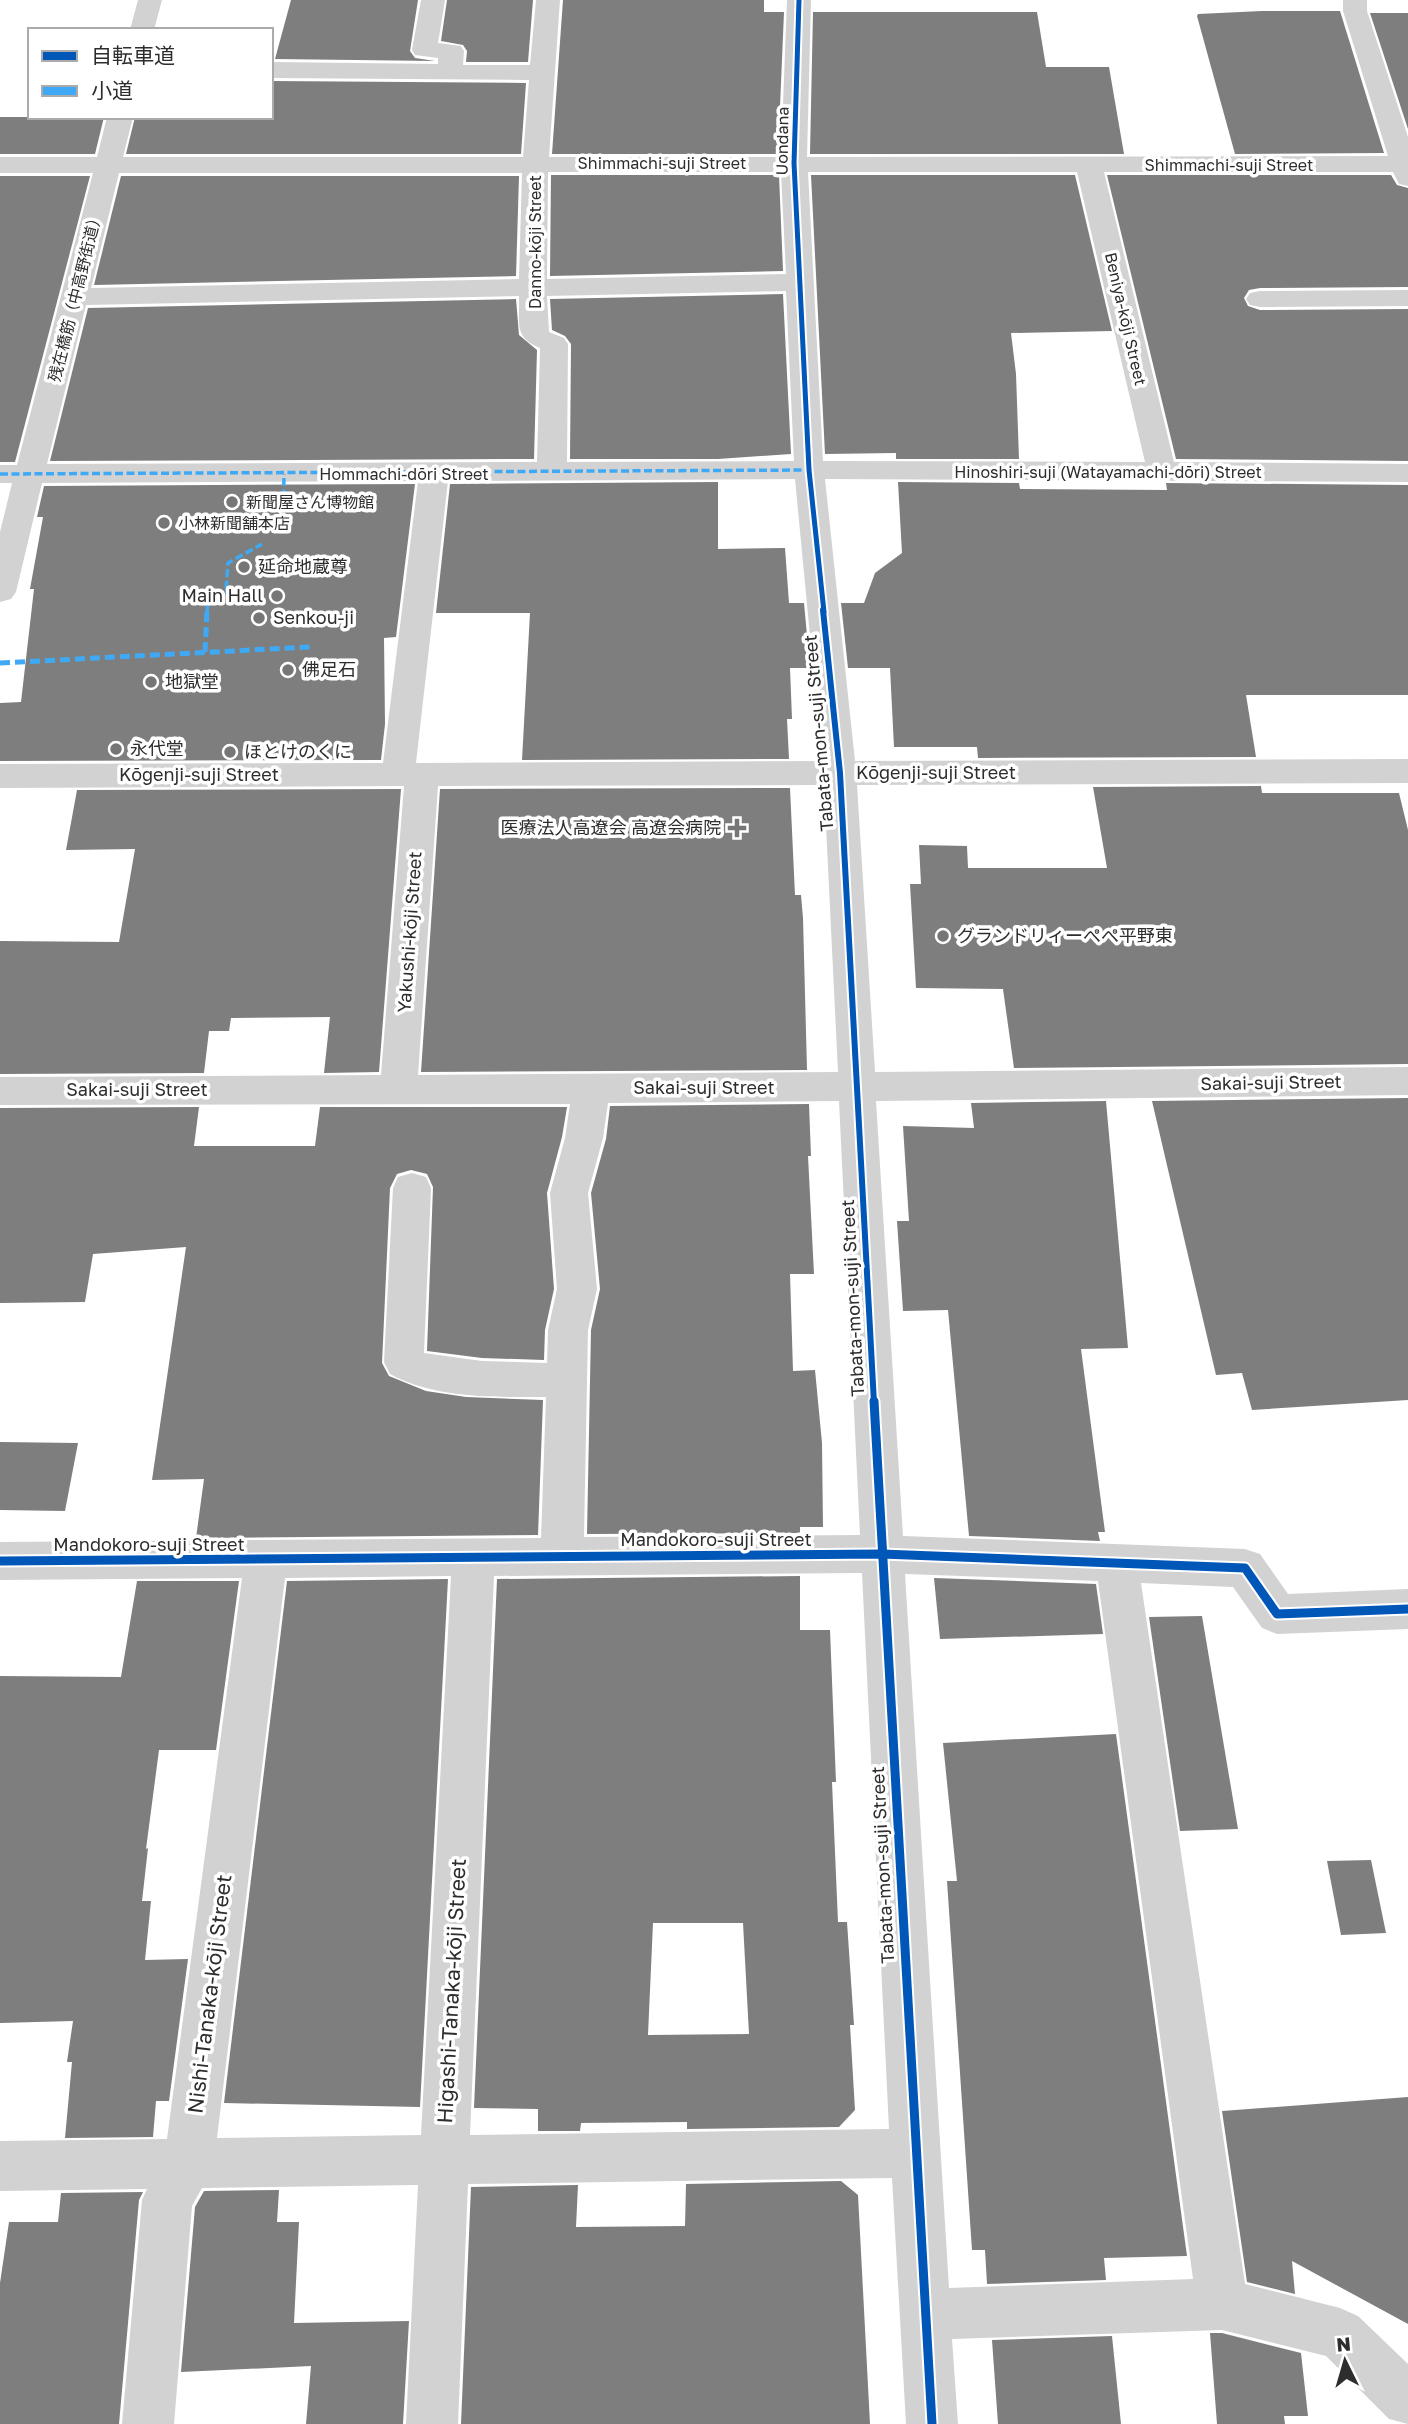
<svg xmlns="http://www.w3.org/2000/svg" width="1408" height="2424" viewBox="0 0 1408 2424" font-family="'Golos Text','Noto Sans JP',sans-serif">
	<rect width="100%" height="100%" fill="#fff"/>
	<g fill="#7e7e7e" fill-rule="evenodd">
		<path d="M291,0h127l-8,51 5,7 20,3 -160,-2z"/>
		<path d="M447,0h86l-5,62h-62l1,-11 -4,-6 -22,-4z"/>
		<path d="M563,0h201v12h20l-6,142h-226z"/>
		<path d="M1262,11h78l44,142 -149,1 -38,-138 1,-2z"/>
		<path d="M813,12h224l9,55h63l15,87h-314z"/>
		<path d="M1370,13h38v116z"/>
		<path d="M271,81l255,2 -5,71h-395l9,-37h136z"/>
		<path d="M0,117h104l-9,37h-95z"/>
		<path d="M551,175h228l4,96 -233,5z"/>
		<path d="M811,175h264l37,156 -101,2 5,41 3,85h-123v-6l-71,1z"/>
		<path d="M1107,175h284l6,10 11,3v99l-148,1 -11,2 -5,8 4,8 12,4 148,-1v152l-232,-2z"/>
		<path d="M0,176h90l-75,286h-15z"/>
		<path d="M121,176h398l-3,100 -422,9z"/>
		<path d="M783,294l8,160 -73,5h-148l1,-115 -6,-8 -13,-6 -2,-31z"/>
		<path d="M516,299l3,36 18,15 -3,109 -484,2 38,-153z"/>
		<path d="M718,482v67l67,-1 4,55h15l6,65h-20l2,51h-5l2,40 -267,1 8,-147h-94l14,-129z"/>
		<path d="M898,482l121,1 1,6 147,1 -1,-7 242,2v210h-162l10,62 -278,1 -1,-11h-83l-4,-79h-42l-7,-65h23l11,-30 27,-20z"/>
		<path d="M415,484l-19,153 -12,1 1,86 -4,36 -381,1v-58l21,-1 13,-113h-4l13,-72h-6l7,-31z"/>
		<path d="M1261,786l1,7h137l9,37v234l-394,4 -11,-79 -87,-1 -6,-104h11l-2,-39 48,1 1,22h139l-14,-81z"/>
		<path d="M790,788l5,107h6l2,23 4,152 -386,2 19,-283z"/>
		<path d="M401,789l-22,283 -55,1 6,-56 -99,1 -2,13h-20l-5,42 -204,1v-133l119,1 16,-93 -69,1 11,-60z"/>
		<path d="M1408,1098v302l-156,10 -10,-37 -26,2 -64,-274z"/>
		<path d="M1106,1101l22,247 -47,1 24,183h-7l2,9 -131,-5 -21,-226 -45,1 -6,-90h12l-6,-95 71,2 -3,-25z"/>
		<path d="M809,1104l2,52h-3l6,118h-24l3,97 22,-1 7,73 1,84h-23v6l-213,1 4,-204 9,-41 -9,-96 15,-54 4,-33z"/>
		<path d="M199,1107l-5,39h121l5,-39h247l-5,30 -15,56 7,96 -9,41 -1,30 -62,-2 -55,-7 6,-164 -6,-13 -16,-4 -14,4 -7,14 -8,175 7,13 37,15 40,6 77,3 -5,135 -342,3 8,-59 -52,1 34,-233 -93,7 -8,48 -85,1v-195z"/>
		<path d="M0,1442l78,1 -13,68 -65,-1z"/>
		<path d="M800,1576v54h30l6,152h-4l6,140h9l7,103h-4l5,85 -16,17 -152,2v-7l-106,1 -1,8h-42v-22l-64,-1 23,-529zM653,1923h90l6,111 -101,1z"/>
		<path d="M934,1578l162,6 7,50 -163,5z"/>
		<path d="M448,1579l-28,528 -196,-4 63,-522z"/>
		<path d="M137,1581h102l-23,169h-57l-13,99 2,-1 -6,53h9l-6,59 43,-1 -19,142h-13l-3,36 -88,1 7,-76h-5l6,-41 -73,2v-347l121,1z"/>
		<path d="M1202,1616l36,213 -58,2 -31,-214z"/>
		<path d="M1116,1734l71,522 -83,2 2,22 -119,4 -2,-34h-13l-25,-369h10l-14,-138z"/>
		<path d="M1371,1860l15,73 -45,2 -14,-74z"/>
		<path d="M1408,2097v227l-116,-63 3,33 -48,-12 -25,-171z"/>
		<path d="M841,2181l17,14 12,229h-409l10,-237 107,-2 -2,42 109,-1 1,-42z"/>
		<path d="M279,2190l-2,32h22l-5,101 115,-2 -6,103h-97l5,-58 -130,6 14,-165 9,-16z"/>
		<path d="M143,2192l-4,8 -20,224h-119v-141l9,-61h49l3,-29z"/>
		<path d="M1210,2333h12l79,20 7,63h-24l1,8h-68z"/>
		<path d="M1112,2336l9,88h-123l-6,-84z"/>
	</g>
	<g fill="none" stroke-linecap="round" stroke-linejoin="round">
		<g fill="#d2d2d2" fill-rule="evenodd">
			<path d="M138,0h24l-8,30h-24z"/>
			<path d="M421,0h24l-7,43 23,3 3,5 -1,14h67l6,-65h24l-11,157h232l6,-157h24l-4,157 581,-1 -45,-145v-11h24v11l41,126v49l-9,-2 -6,-12h-289l70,290 234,2v18l-583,-3 30,282 553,-2v24l-551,2 18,287 533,-5v28l-532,6 27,435 342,13 15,5 28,40 120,-5v40l-131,5 -15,-6 -29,-41 -92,-4 104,701 95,24 18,8 50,48v60l-19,-5 -63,-63 -104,-26 -270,9 6,85h-52l-14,-246 -424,6 -10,240h-52l12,-239 -216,3 -10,18 -18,218h-52l20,-224 5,-11 -147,2v-50l167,-2 75,-561 -242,2v-38l541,-4 5,-141c-51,0 -110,2 -156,-23l-6,-12 9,-174 5,-11 14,-4 14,4 5,11 -7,165 58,8 65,2 1,-33 9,-41 -7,-96 15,-55 5,-34 -570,1v-28l381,-2 23,-289 -404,2v-24l383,-1 35,-282 -376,2 -26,109 -5,7 -11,3v-70l12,-49h-12v-18h17l76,-292h-93v-16h97l10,-40h26l-10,40h400l6,-77 -258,-2v-16l167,2v-6l-23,-3 -3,-5zM548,172h233l5,102 -239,5zM808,172h269l68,290 -322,-1zM119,173h403l-3,106 -428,9zM786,291l8,170 -227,1 1,-118 -4,-6 -15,-6 -2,-36zM519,296c1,27 -6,41 21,52l-3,114 -490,2 39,-159zM795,479l27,282 -406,2 32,-282zM824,785l14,287 -420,3 20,-289zM839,1101l21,434 -276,2 4,-207 9,-41 -9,-96 15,-55 5,-35zM862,1573l27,556 -419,6 24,-559zM905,1574l193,7 95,698 -244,9zM451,1576l-30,559 -204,3 68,-560z"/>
			<path d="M1408,290v16l-148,1 -10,-2 -4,-6 4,-6 10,-2z"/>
		</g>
		<g stroke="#3fa9f5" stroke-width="3.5" stroke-dasharray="8 3.5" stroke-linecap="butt">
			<path d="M0,474l809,-4"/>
			<path d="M283,532l1,-58"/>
			<path d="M207,612l1,-12 18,-9 2,-28 34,-19"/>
		</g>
		<g stroke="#3fa9f5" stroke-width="5" stroke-dasharray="10 5" stroke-linecap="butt">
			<path d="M205,652l2,-42"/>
			<path d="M0,663l310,-16"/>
		</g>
		<g stroke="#fff" stroke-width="9">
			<path id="cycleway-far2" d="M799,0l-5,163 15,307 15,142"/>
		</g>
		<g stroke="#fff" stroke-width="10">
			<path id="cycleway-far1" d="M823,610l17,163 34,630"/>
		</g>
		<g stroke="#fff" stroke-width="13">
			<g id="cycleway">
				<path d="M874,1401l58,1023"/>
				<path d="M0,1561l882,-7 363,14 32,46 131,-5"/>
			</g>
		</g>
		<use href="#cycleway-far2" stroke="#0057b8" stroke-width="5"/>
		<use href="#cycleway-far1" stroke="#0057b8" stroke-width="6"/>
		<use href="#cycleway" stroke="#0057b8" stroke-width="9"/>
	</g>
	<g fill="#767676" stroke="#fff" stroke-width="2.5">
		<circle cx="232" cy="502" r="7"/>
		<circle cx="164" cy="523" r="7"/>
		<circle cx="244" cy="567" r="7"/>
		<circle cx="277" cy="596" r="7"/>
		<circle cx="259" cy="618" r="7"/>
		<circle cx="288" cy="670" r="7"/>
		<circle cx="151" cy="682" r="7"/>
		<circle cx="116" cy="749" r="7"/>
		<circle cx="230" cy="752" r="7"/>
		<path d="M733.5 817.5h7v7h7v7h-7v7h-7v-7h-7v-7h7z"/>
		<circle cx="943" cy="936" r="7"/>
	</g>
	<g text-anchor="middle" stroke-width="7" stroke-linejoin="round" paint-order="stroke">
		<g font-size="16" fill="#2d2d2d" stroke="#fff">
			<text transform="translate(782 141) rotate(-89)" y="6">Uondana</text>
			<text x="662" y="169">Shimmachi-suji Street</text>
			<text x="1229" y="171">Shimmachi-suji Street</text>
			<text transform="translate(535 242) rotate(-90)" y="6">Danno-kōji Street</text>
			<text transform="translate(75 296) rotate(-76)" y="6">残在橋筋（中高野街道）</text>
			<text transform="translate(1126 319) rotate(77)" y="6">Beniya-kōji Street</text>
			<text x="1108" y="478">Hinoshiri-suji (Watayamachi-dōri) Street</text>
			<text x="404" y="480">Hommachi-dōri Street</text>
		</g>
		<g font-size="16" fill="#2d2d2d" stroke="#fff" text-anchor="start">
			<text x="246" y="508">新聞屋さん博物館</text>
			<text x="178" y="529">小林新聞舗本店</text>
		</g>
		<g font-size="18" fill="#2d2d2d" stroke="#fff" text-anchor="start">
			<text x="258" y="573">延命地蔵尊</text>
			<text x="263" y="602" text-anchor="end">Main Hall</text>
			<text x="273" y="624">Senkou-ji</text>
			<text x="302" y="676">佛足石</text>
			<text x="165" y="688">地獄堂</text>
			<text x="130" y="755">永代堂</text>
			<text x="244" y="758">ほとけのくに</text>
			<text x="721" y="834" text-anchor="end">医療法人高遼会 高遼会病院</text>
			<text x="957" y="942">グランドリィーぺぺ平野東</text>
		</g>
		<g font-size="18" fill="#2d2d2d" stroke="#fff">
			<text transform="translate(819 733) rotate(-95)" y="6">Tabata-mon-suji Street</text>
			<text x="936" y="779">Kōgenji-suji Street</text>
			<text x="199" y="781">Kōgenji-suji Street</text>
			<text transform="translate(410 932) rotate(-86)" y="6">Yakushi-kōji Street</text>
			<text transform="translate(1271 1083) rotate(-1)" y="6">Sakai-suji Street</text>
			<text x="704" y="1094">Sakai-suji Street</text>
			<text x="137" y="1096">Sakai-suji Street</text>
			<text transform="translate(853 1298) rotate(-93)" y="6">Tabata-mon-suji Street</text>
			<text x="716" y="1546">Mandokoro-suji Street</text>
			<text x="149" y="1551">Mandokoro-suji Street</text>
			<text transform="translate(883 1865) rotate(-93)" y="6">Tabata-mon-suji Street</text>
		</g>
		<g font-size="21" fill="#2d2d2d" stroke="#fff">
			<text transform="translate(452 1991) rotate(-87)" y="7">Higashi-Tanaka-kōji Street</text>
			<text transform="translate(210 1994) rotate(-83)" y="7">Nishi-Tanaka-kōji Street</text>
		</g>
	</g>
	<rect x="28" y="28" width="245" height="91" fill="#ffffff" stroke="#ababab" stroke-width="2"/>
	<rect x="42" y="51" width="35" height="10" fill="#0057b8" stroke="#ababab" stroke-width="2"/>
	<text x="91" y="63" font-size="21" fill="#2d2d2d">自転車道</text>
	<rect x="42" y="86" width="35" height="10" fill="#3fa9f5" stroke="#ababab" stroke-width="2"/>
	<text x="91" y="98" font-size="21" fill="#2d2d2d">小道</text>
	<g transform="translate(1345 2361) rotate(355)" stroke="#ffffff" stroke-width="5" paint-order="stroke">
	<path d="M0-5L12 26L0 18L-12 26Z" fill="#2d2d2d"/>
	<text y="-10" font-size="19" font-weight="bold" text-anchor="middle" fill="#2d2d2d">N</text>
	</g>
</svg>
